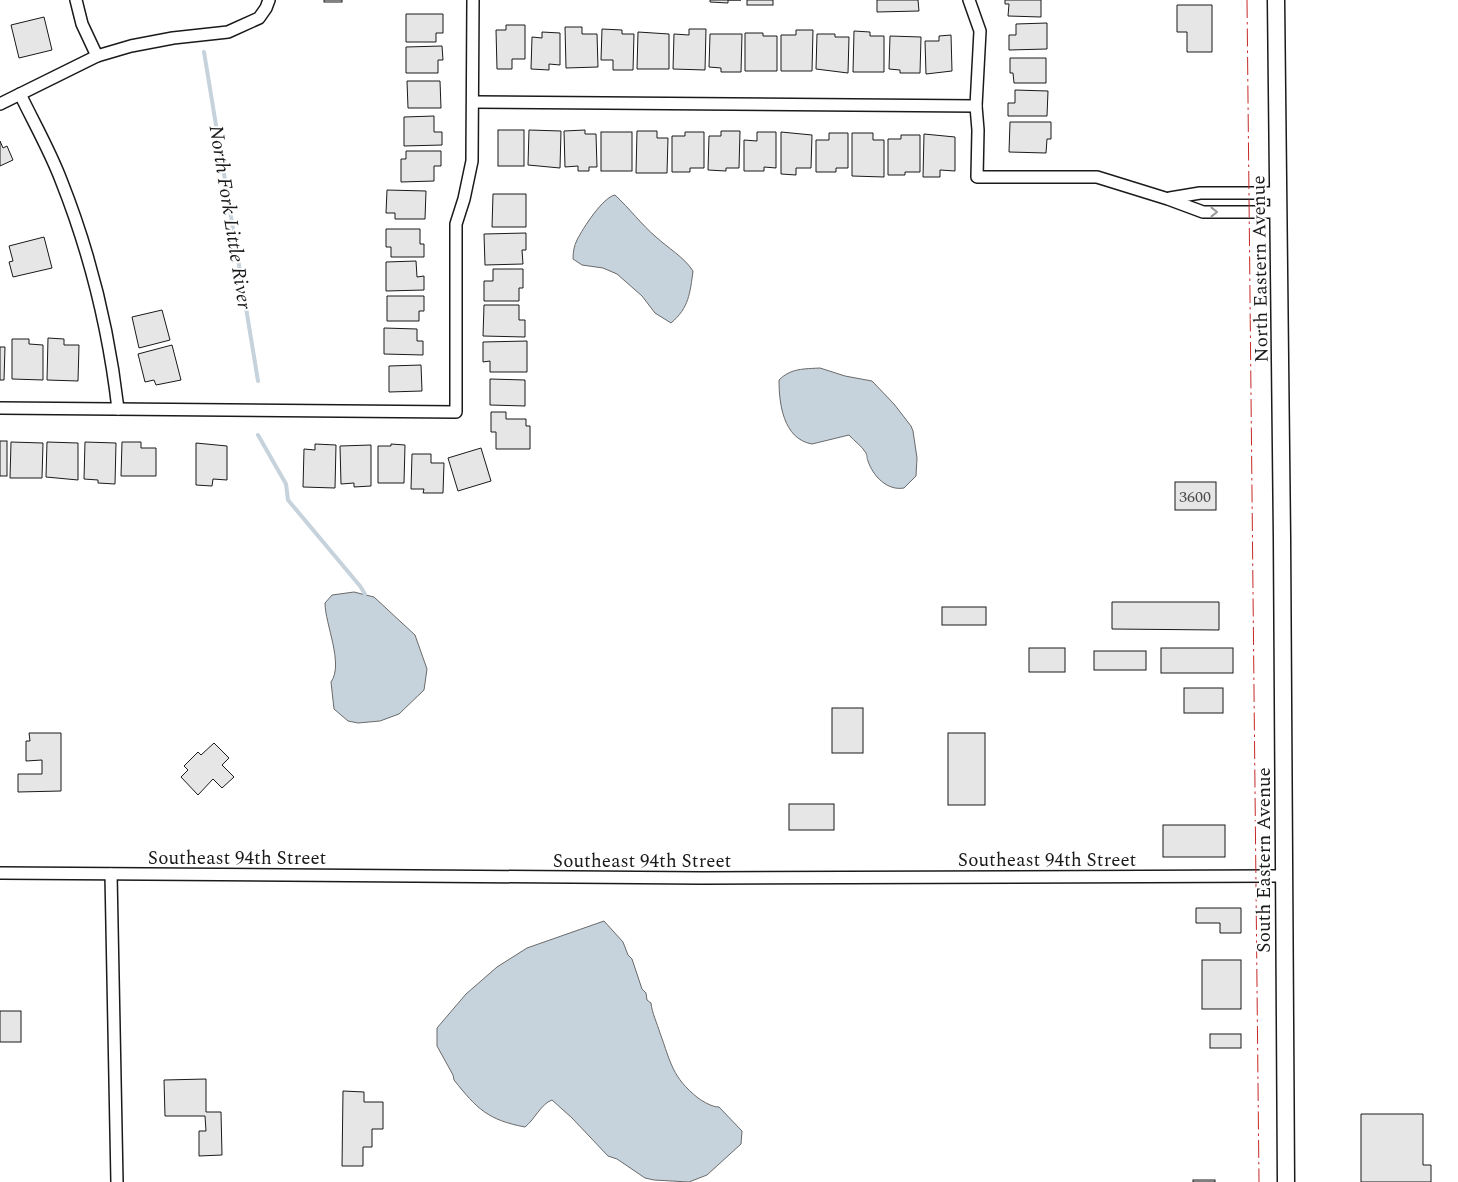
<svg xmlns="http://www.w3.org/2000/svg" width="1458" height="1182" viewBox="0 0 1458 1182" font-family="Spectral,serif">
	<rect width="100%" height="100%" fill="#fff"/>
	<g fill="#c6d2dc" stroke="#6a6a6a">
		<path d="M615,195c14,13 27,30 41,42 12,11 28,20 37,34 -3,22 -4,37 -22,52l-16,-10 -13,-17 -25,-22 -14,-6 -21,-3 -9,-6c0,-7 1,-13 4,-19 6,-12 26,-43 38,-45z"/>
		<path d="M820,368l25,8 27,5 22,23 17,22 2,5 4,27 -1,18 -12,12c-17,3 -31,-12 -36,-27 -2,-5 0,-3 -2,-8 -4,-7 -12,-12 -17,-18l-37,9c-29,-5 -33,-41 -33,-64 12,-12 25,-11 41,-12z"/>
		<path d="M354,592l20,5 41,38 12,34 -3,21 -25,24 -19,7 -22,2 -10,-2 -14,-12 -3,-27c13,-18 -6,-58 -6,-79l7,-8z"/>
		<path d="M604,921l19,21 5,13 4,4 10,30 4,4 1,7 4,3c1,10 6,20 9,30 11,30 12,44 38,65 6,4 14,9 21,9l23,24 -1,13 -34,31 -18,7 -35,-2 -9,-2 -28,-19 -9,-3 -36,-38 -20,-18c-11,4 -17,19 -27,27 -37,-7 -48,-18 -71,-47l-1,-5 -16,-29v-18l29,-34 31,-27 30,-19z"/>
	</g>
	<g fill="none" stroke-linecap="round" stroke-linejoin="round">
		<g stroke="#c6d2dc" stroke-width="4">
			<path d="M204,52l54,329"/>
			<path d="M258,435l28,49 2,16 72,86 5,8"/>
		</g>
	</g>
	<g fill="#e6e6e6" stroke="#1a1a1a">
		<rect x="324" y="0" width="18" height="2"/>
		<path d="M710,0h31h-13v3l-18,-1z"/>
		<rect x="747" y="0" width="26" height="5"/>
		<path d="M877,0h41l1,11 -42,1z"/>
		<path d="M1005,0h36v17l-33,-1 1,-12h-4z"/>
		<path d="M1177,5h35v47h-25v-20h-10z"/>
		<path d="M406,14h37v19h-7v9h-30z"/>
		<path d="M44,17l8,33 -33,8 -8,-33z"/>
		<path d="M1047,23v26l-38,1v-15h7v-11z"/>
		<path d="M506,25h19v34h-13v10h-15l-1,-39h10z"/>
		<path d="M565,27h17v7h15l1,33 -32,1z"/>
		<path d="M602,29l20,1v4h12l-1,36h-20v-10h-12z"/>
		<path d="M689,29h17l-1,41 -32,-1 1,-35 15,1z"/>
		<path d="M796,30h17l-1,41h-31v-36h15z"/>
		<path d="M854,31l16,1v4h14v36h-31z"/>
		<path d="M542,32l18,1v32l-11,-1v6l-18,-1 1,-32 10,1z"/>
		<path d="M638,32l31,2v35h-32z"/>
		<path d="M745,33h18v3h14v35h-32z"/>
		<path d="M710,34h32l-1,38h-20v-4l-12,-1z"/>
		<path d="M817,34h18v3h14l-1,36 -32,-4z"/>
		<path d="M951,35l1,36 -26,3 -1,-33h14v-5z"/>
		<path d="M890,36l31,1 -1,36h-20v-3l-11,-1z"/>
		<path d="M442,46l1,14h-5v13h-32v-26z"/>
		<path d="M1010,58h36v25h-32l-1,-10h-3z"/>
		<path d="M407,81h33l1,27h-33z"/>
		<path d="M1015,90l33,1 -1,25h-39v-13h7z"/>
		<path d="M434,116v16h8v13l-38,1v-29z"/>
		<path d="M1010,122h41v17h-4l-1,14 -37,-1z"/>
		<rect x="498" y="130" width="26" height="36"/>
		<path d="M529,130l32,1 -1,37 -32,-3z"/>
		<path d="M585,130v4h11l1,33h-8v4h-11v-5l-13,1 -1,-36z"/>
		<path d="M637,131h20v7h11l-1,35h-31z"/>
		<path d="M721,131h19l-1,37h-13v3l-18,-1 1,-34h12z"/>
		<rect x="601" y="132" width="31" height="39"/>
		<path d="M685,132h19v36h-14v4h-18v-36h13z"/>
		<path d="M757,132h19v36l-12,-1v4h-20v-31l13,1z"/>
		<path d="M781,132l31,3 -1,33h-15v7l-15,-1z"/>
		<path d="M829,133h19v35h-12v4h-20v-32h13z"/>
		<path d="M852,133h21v7h11v37l-32,-1z"/>
		<path d="M924,134l31,3v34l-15,-1v7h-17z"/>
		<path d="M901,135h19v37h-15v3h-17v-36h13z"/>
		<path d="M0,141l3,7 4,-2 6,14 -13,6z"/>
		<path d="M406,151h35v15h-7v15l-33,1v-23h5z"/>
		<path d="M387,190l39,1 -1,28h-30v-6h-9z"/>
		<path d="M493,194h33v33h-34z"/>
		<path d="M386,229h34v15h4v13h-33v-10h-5z"/>
		<path d="M526,233v17h-4l1,14 -38,1 -1,-31z"/>
		<path d="M44,237l8,31 -39,9 -4,-15 4,-1 -4,-15z"/>
		<path d="M416,261l1,16 7,-1v14l-38,1v-29z"/>
		<path d="M493,269h30v19h-4v13h-35v-20h9z"/>
		<path d="M387,296h37v15h-5v10h-32z"/>
		<path d="M484,305h35v15h6v17l-42,-1z"/>
		<path d="M162,310l8,30 -31,8 -7,-31z"/>
		<path d="M384,328l33,1v12h6v14l-39,-1z"/>
		<path d="M48,338l16,1v6h15l-1,36 -31,-1z"/>
		<path d="M12,339h17v5l14,1v35l-31,-1z"/>
		<path d="M527,341v31h-37v-11l-7,1v-20z"/>
		<path d="M172,345l9,35 -25,5 -2,-5 -9,2 -7,-28z"/>
		<path d="M0,347h5l-1,33h-4z"/>
		<path d="M421,365l1,26 -33,1v-26z"/>
		<path d="M490,379l35,1v26l-35,-1z"/>
		<path d="M491,412h15v7h20v7h4v23h-34v-17h-5z"/>
		<rect x="0" y="441" width="7" height="35"/>
		<path d="M11,442l32,1 -1,35h-32z"/>
		<path d="M47,442l31,1v37l-32,-3z"/>
		<path d="M85,442l31,1 -1,41 -17,-1v-3l-14,-1z"/>
		<path d="M122,442h19v6h15v28h-35z"/>
		<path d="M196,443l31,3v34l-14,-1 -1,7 -16,-1z"/>
		<path d="M315,444l21,1 -1,43 -32,-1 1,-38 11,1z"/>
		<path d="M391,444l14,1 -1,38h-26v-37h13z"/>
		<path d="M371,445v41l-17,1v-4l-13,1 -1,-38z"/>
		<path d="M481,448l10,33 -33,10 -10,-33z"/>
		<path d="M412,454h19v9h13l-1,30h-20l1,-4h-13z"/>
		<rect x="1175" y="482" width="41" height="28"/>
		<path d="M1112,602h107v28l-107,-1z"/>
		<rect x="942" y="607" width="44" height="18"/>
		<rect x="1029" y="648" width="36" height="24"/>
		<rect x="1161" y="648" width="72" height="25"/>
		<rect x="1094" y="651" width="52" height="19"/>
		<rect x="1184" y="688" width="39" height="25"/>
		<rect x="832" y="708" width="31" height="45"/>
		<path d="M29,733h32v58l-43,1v-18h24v-14l-16,1v-20h4z"/>
		<rect x="948" y="733" width="37" height="72"/>
		<path d="M214,743l15,15 -7,7 12,12 -12,11 -9,-9 -15,16 -17,-18 7,-7 -4,-4 14,-14 3,3z"/>
		<rect x="789" y="804" width="45" height="26"/>
		<rect x="1163" y="825" width="62" height="32"/>
		<path d="M1196,908h45v25h-21v-10h-24z"/>
		<rect x="1202" y="960" width="39" height="49"/>
		<rect x="0" y="1011" width="21" height="31"/>
		<rect x="1210" y="1034" width="31" height="14"/>
		<path d="M206,1079v33h15l1,43 -23,1v-25h7l-1,-15h-40l-1,-36z"/>
		<path d="M343,1091l21,1v10h19v27h-11v18h-9v19h-21z"/>
		<path d="M1361,1114h62v51h8v17h-70z"/>
		<rect x="1193" y="1180" width="22" height="2"/>
	</g>
	<g fill="none" stroke-linecap="round" stroke-linejoin="round">
		<g stroke="#1a1a1a" stroke-width="14">
			<g id="street">
				<path d="M76,0l6,24 15,32"/>
				<path d="M969,0l11,31 -4,75 2,24 -1,47h120l71,22 35,13h76"/>
				<path d="M20,94c14,29 30,57 41,86 29,73 48,151 57,229"/>
				<path d="M474,102l502,4"/>
				<path d="M0,104l97,-48 34,-10 42,-8 55,-6 31,-14 7,-10 3,-8"/>
				<path d="M1170,198l30,-5h78"/>
				<path d="M0,408l456,4v-188l8,-25 8,-38 1,-161"/>
				<path d="M0,873l702,5 581,-2"/>
				<path d="M111,874l6,308"/>
			</g>
		</g>
		<g stroke="#1a1a1a" stroke-width="19">
			<path id="secondary" d="M1276,0l6,538 4,644"/>
		</g>
		<use href="#street" stroke="#fff" stroke-width="11"/>
		<use href="#secondary" stroke="#fff" stroke-width="16"/>
		<path stroke="#c62828" stroke-width="1" stroke-dasharray="18 4 2.5 4" stroke-linecap="butt" d="M1247,0l12,1182"/>
	</g>
	<defs><path id="oneway-chevron" d="M-2-3.5L2.5 0L-2 3.5" fill="none" stroke-width="1.6" stroke-linecap="round" stroke-linejoin="round" transform="scale(1.25)"/></defs>
	<use stroke="#989898" href="#oneway-chevron" transform="translate(1214 212)"/>
	<g text-anchor="middle" stroke-width="4" stroke-linejoin="round" paint-order="stroke">
		<g font-size="16" fill="#4d4d4d">
			<text x="1195" y="502">3600</text>
		</g>
		<g font-size="19" fill="#1a1a1a" stroke="#fff">
			<text transform="translate(1259 269) rotate(-91)" y="7">North Eastern Avenue</text>
			<text x="237" y="864">Southeast 94th Street</text>
			<text x="1047" y="866">Southeast 94th Street</text>
			<text x="642" y="867">Southeast 94th Street</text>
			<text transform="translate(1263 860) rotate(-90)" y="7">South Eastern Avenue</text>
		</g>
		<g font-size="20" font-style="italic" fill="#1a1a1a" stroke="#fff">
			<text transform="translate(231 217) rotate(81)" y="7">North Fork Little River</text>
		</g>
	</g>
</svg>
